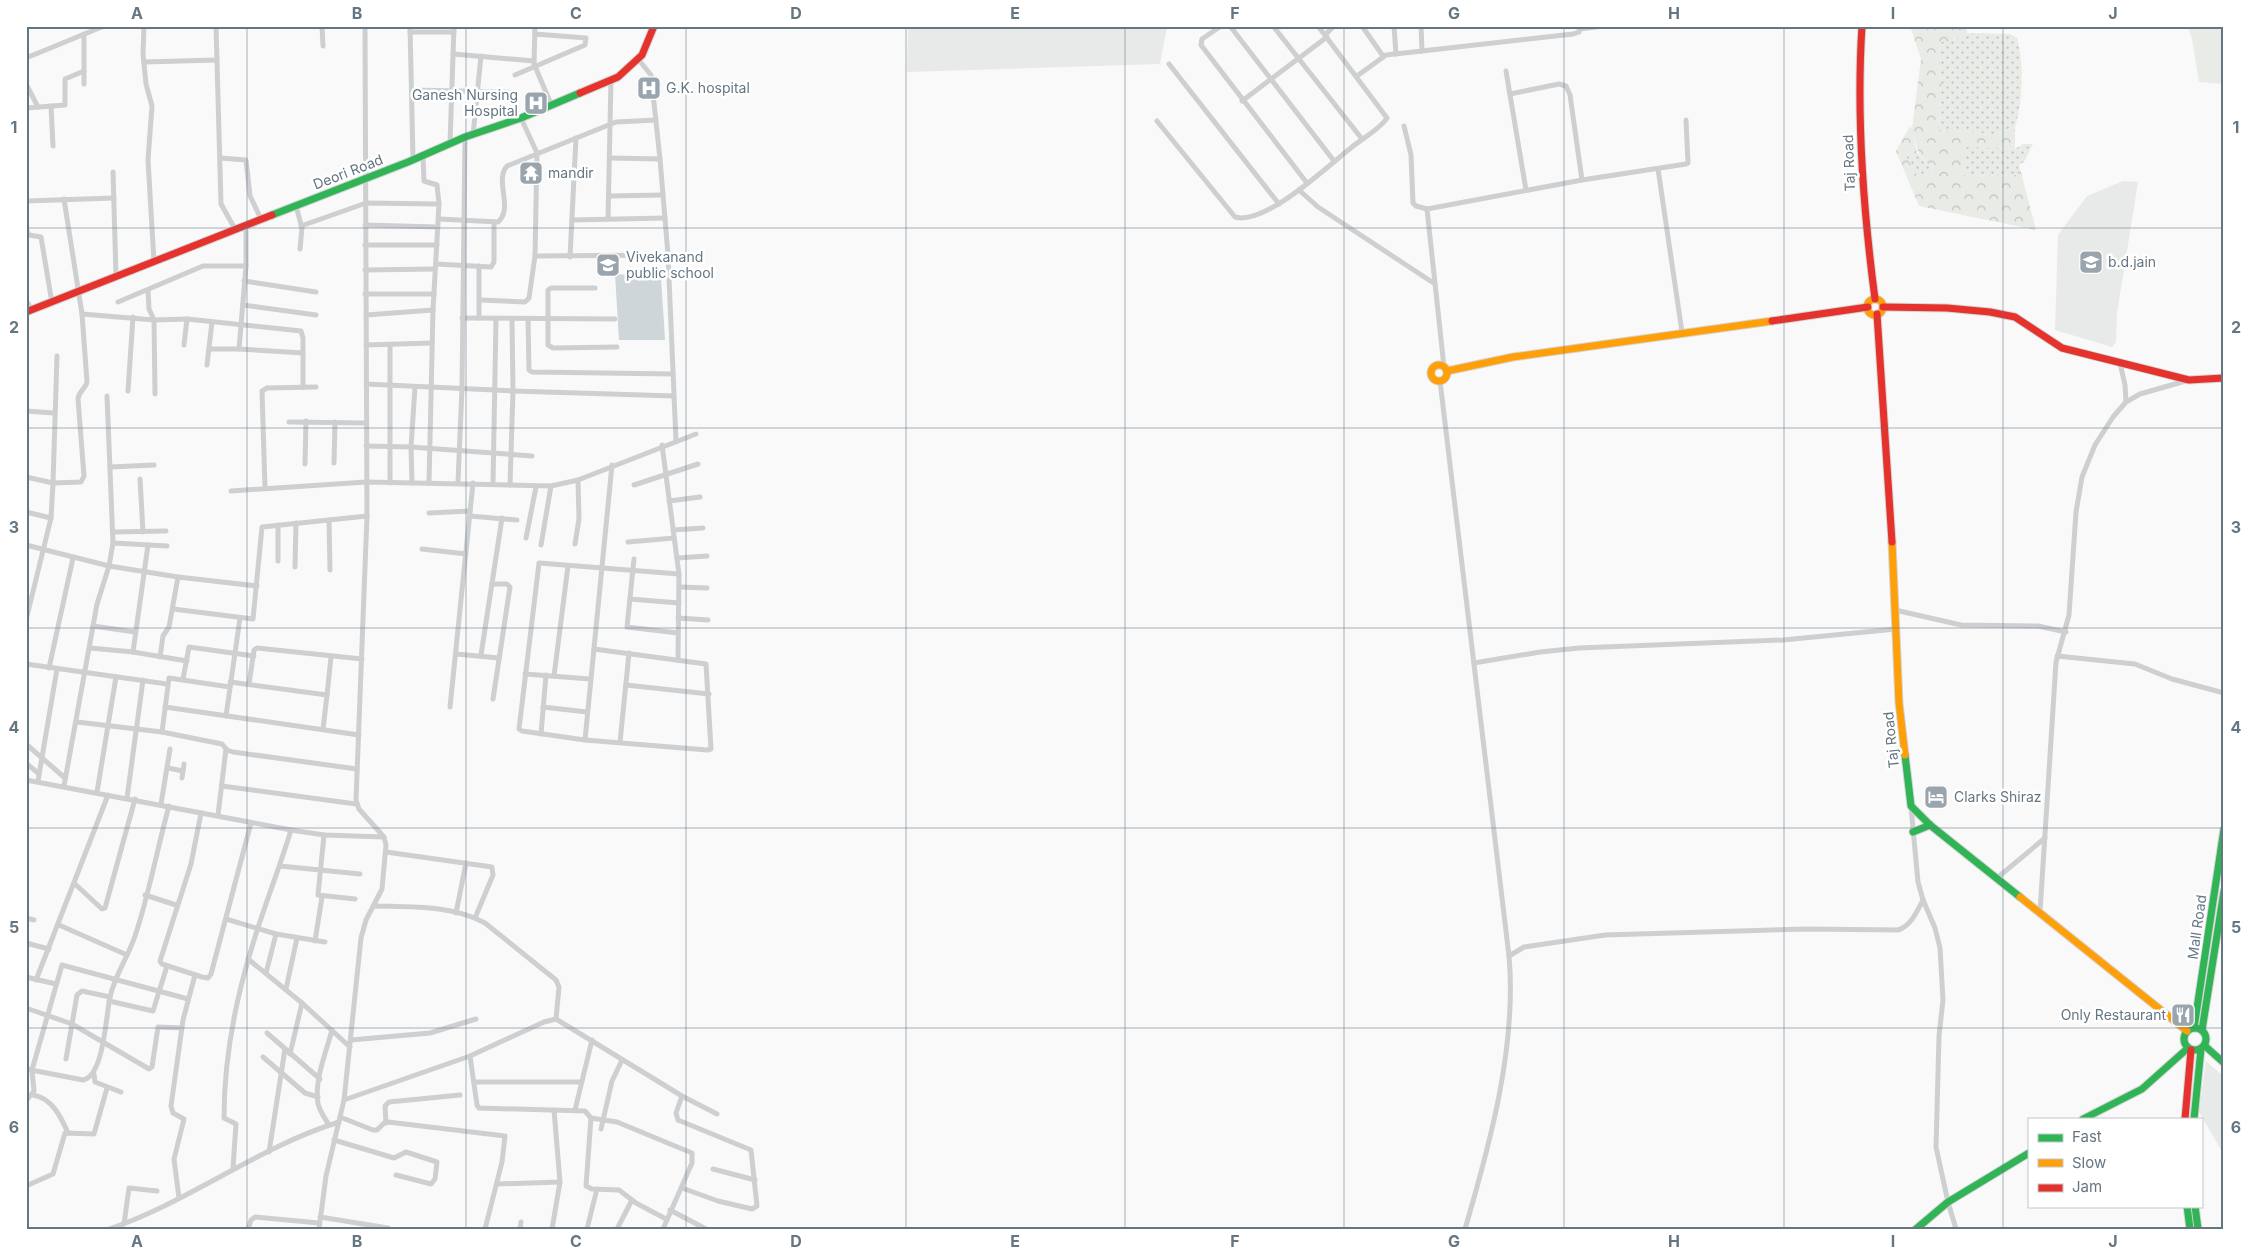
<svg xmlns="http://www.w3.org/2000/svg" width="2250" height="1255" viewBox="0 0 2250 1255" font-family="Inter,sans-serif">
	<defs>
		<pattern id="grass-dots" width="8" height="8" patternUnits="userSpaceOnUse" patternTransform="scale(1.25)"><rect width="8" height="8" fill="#e8ebe6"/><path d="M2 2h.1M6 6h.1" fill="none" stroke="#c0c3c0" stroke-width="1.8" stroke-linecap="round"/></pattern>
		<pattern id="forest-crowns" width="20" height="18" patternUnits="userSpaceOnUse" patternTransform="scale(1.25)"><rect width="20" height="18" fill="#e8ebe6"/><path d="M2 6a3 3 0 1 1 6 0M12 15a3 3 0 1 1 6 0" fill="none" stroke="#c0c3c0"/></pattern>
	</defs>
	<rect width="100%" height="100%" fill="#f9f9f9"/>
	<g fill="#e8e9e9">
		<path d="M908,26h259l-7,38 -253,8z"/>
		<path d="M2123,181l15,1 -21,131 -1,29 -4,5 -57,-17 3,-95 29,-39z"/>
		<path d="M2206,1061l18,16v78l-25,-43z"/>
	</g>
	<g fill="url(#grass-dots)">
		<path d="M1967,33l43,1 7,4c7,24 6,66 -2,89l-21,7 -56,-4 3,-46 -2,-42h11z"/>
		<path d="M2023,144h10l-9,18 -5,3 -2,10 -52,1 -2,-30 52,3z"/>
		<path d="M1917,153l15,15 -1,8 -13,1 -13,-22z"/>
	</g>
	<path fill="url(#forest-crowns)" fill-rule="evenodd" d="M1910,26h57v7l-17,9h-11l2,42 -3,46 56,4 21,-7v22l-51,-2 1,29 52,-1 2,-10 17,65 -117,-24 -23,-55 14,-25 2,3 9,-70zM1913,135l6,19 13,14 -1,8 -13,1 -12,-21 11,-3z"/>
	<path fill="#e8ebe6" d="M2188,26h36v58l-25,-2 -7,-43z"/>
	<path fill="#ced6d9" d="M615,274l46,3 4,63h-46z"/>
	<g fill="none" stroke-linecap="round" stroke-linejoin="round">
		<g stroke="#d5d6d7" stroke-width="9">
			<g id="fast">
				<path d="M272,215l136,-53 57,-25 56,-19 59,-25"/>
				<path d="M1905,755l6,51 19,19 90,72"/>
				<path d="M1913,832l17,-7"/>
				<circle cx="2195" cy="1039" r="11"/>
				<path d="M2194,1028l30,-199"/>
				<path d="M2202,1030l22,-139"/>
				<path d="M2205,1046l19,17"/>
				<path d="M2083,1119l59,-30 46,-41"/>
				<path d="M2194,1119l7,-70"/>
				<path d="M2187,1206l3,23"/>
				<path d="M2195,1206l3,23"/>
				<path d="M1916,1229l32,-27 81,-49"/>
			</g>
		</g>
		<g stroke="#d5d6d7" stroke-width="9">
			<g id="slow">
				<circle cx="1875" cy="307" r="8"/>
				<circle cx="1439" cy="373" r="8"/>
				<path d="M1447,371l66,-14 259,-36"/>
				<path d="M1892,542l7,161 6,52"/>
				<path d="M2020,897l167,134"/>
			</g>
		</g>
		<g stroke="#d5d6d7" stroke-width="9">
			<g id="jam">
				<path d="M1862,26c-6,92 1,182 13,273"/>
				<path d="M580,93l38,-16 24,-22 12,-29"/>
				<path d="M1883,307l64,1 43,4 25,5 47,31 127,32 35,-2"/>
				<path d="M26,312l246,-97"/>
				<path d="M1877,314l15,228"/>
				<path d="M1772,321l96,-14"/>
				<path d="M2185,1119l6,-69"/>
			</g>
		</g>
		<g stroke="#cecfd0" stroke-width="5">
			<path d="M144,26l-1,28 3,30 6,22 -4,54 6,102"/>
			<path d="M216,26l5,178 14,25"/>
			<path d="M322,26l1,20"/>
			<path d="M410,26l3,134"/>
			<path d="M535,26l-1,38 17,40"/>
			<path d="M1221,26l-19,13 -1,6 106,138"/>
			<path d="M1230,26l104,135"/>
			<path d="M1273,26l89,113"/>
			<path d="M1362,26l21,30"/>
			<path d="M1394,26l2,28"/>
			<path d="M1580,29l23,-3"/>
			<path d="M410,32h44"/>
			<path d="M1325,35l9,-9"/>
			<path d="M1422,51l151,-17 6,-2 1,-6"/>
			<path d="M453,54l81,7"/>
			<path d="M26,58l78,-32"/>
			<path d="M638,59l13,16 9,84 8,96 8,186"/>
			<path d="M144,62l73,-2"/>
			<path d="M1169,64l110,140"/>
			<path d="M1506,71l20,119"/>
			<path d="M515,75l70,-30 1,-7 -51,-4"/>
			<path d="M1357,76l29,-21 36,-4 -1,-25"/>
			<path d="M26,84l12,23"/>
			<path d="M84,84v-50"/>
			<path d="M412,90l96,2"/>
			<path d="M1510,94l49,-10 7,2 4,9 12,85"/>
			<path d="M1242,101l85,-64"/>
			<path d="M51,106l2,40"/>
			<path d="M26,108l39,-3v-26l19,-8"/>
			<path d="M1157,121l78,96c30,9 94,-52 117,-70 11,-9 28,-18 35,-29l-69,-92"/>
			<path d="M1404,126l7,29 2,48 3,3 11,3"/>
			<path d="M473,135l8,-79"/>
			<path d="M450,144l4,-118"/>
			<path d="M220,158l26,2 4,36 11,23"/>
			<path d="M610,158l50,1"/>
			<path d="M1658,169l24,163"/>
			<path d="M113,172l3,104"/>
			<path d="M1299,190l19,17 117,77"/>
			<path d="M609,196l54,-1"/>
			<path d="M26,201l88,-3"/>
			<path d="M296,206l6,22 -2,21"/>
			<path d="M439,219l59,3c16,-13 -4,-42 9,-56l109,-44 40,-2"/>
			<path d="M608,219l3,-139"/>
			<path d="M572,220l93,-2"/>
			<path d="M246,225v41l-7,83 64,4"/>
			<path d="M365,225l73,2"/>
			<path d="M301,226l65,-23 73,1 -2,-19 -13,-4 -1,-25"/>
			<path d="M26,229l3,6 12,2 11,66"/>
			<path d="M365,245h72"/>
			<path d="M535,256l133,-1"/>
			<path d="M570,257l6,-119"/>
			<path d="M436,264l55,3 3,-5v-40"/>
			<path d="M365,270l70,-1"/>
			<path d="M244,281l72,11"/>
			<path d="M595,288h-44l-3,2v55l5,3 64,-1"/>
			<path d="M148,290l1,19 5,11"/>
			<path d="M365,294h69"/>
			<path d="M26,300l6,10"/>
			<path d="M480,300l45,2 4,-4 6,-42 2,-103 -16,-35"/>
			<path d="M118,302l85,-36h43"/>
			<path d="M243,305l73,10"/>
			<path d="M82,314l72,6"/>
			<path d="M366,315l67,-5"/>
			<path d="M462,318l153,1"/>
			<path d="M479,318v-52"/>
			<path d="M528,319l1,51 3,2 141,2"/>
			<path d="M184,345l3,-26"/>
			<path d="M366,345l66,-2"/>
			<path d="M209,349h30"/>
			<path d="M57,356l-4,127 28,-1 3,-6 -6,-77c1,-9 8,-10 9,-17l-5,-68 -18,-115"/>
			<path d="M2120,363l5,22 1,17"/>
			<path d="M207,365l5,-43"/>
			<path d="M1444,367l-17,-158 155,-29 104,-16 2,-1 -2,-43"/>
			<path d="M1440,381l69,575c8,89 -19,188 -44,273"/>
			<path d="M366,384l147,7 161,5"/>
			<path d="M128,391l5,-74"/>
			<path d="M155,394l-1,-74 33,-1 114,12 2,7v49"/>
			<path d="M26,411l28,2"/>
			<path d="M289,422l77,1"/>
			<path d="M662,445l17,129 -1,86"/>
			<path d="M366,446l45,1 121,9"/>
			<path d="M334,463l1,-41"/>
			<path d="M305,464l1,-43"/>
			<path d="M110,467l44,-2"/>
			<path d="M26,477l27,6 -2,35 -25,-6"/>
			<path d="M140,479l3,53"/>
			<path d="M458,482l4,-94 3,-251"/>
			<path d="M390,483v-138"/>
			<path d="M412,483l-1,-36 4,-60"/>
			<path d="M429,483l4,-173 6,-106"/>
			<path d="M493,483l3,-164"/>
			<path d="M510,485l3,-94 -1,-71"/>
			<path d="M634,485l64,-21"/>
			<path d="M265,488l-3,-97 5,-3 49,-1"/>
			<path d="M231,491l135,-9 185,4 27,-6 118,-46"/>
			<path d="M669,501l31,-4"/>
			<path d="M429,513l41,-2"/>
			<path d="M470,516l47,4"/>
			<path d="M329,520l1,50"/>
			<path d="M278,525v36"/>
			<path d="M673,530l30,-2"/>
			<path d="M114,532l52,-1"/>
			<path d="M526,538l10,-51"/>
			<path d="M628,542l46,-4"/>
			<path d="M113,543l54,3"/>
			<path d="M575,544l4,-25 -1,-39"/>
			<path d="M26,545l83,21 69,11"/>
			<path d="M541,545l10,-59"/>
			<path d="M422,549l44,5"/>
			<path d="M677,558l30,-2"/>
			<path d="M634,559l-7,68 51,6"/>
			<path d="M295,567l1,-44"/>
			<path d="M492,584h15l3,3 -17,112"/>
			<path d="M679,587l28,1"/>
			<path d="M630,599l49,4"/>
			<path d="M173,609l80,10 9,-92 105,-11"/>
			<path d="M1895,610l66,15 77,1 28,6"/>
			<path d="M678,618l30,2"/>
			<path d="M26,620l25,-102"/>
			<path d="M93,626l42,6"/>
			<path d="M90,648l43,4 54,9"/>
			<path d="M594,649l112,15 5,85 -4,1 -122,-10 -63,-9 -3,-2 20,-166 140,11"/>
			<path d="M133,652l15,-107"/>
			<path d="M456,654l43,4"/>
			<path d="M481,655l21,-137"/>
			<path d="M2057,656l78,8 37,15 52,14"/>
			<path d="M160,657l3,-21 6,-9 9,-50 79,9"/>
			<path d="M1474,663l66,-11 39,-4 204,-8 113,-11"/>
			<path d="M26,664l141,20"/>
			<path d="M49,668l24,-110"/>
			<path d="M525,674l65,5"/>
			<path d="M554,676l14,-110"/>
			<path d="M183,679l6,-32 65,9"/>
			<path d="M230,682l97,13 4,-38"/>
			<path d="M249,684l5,-34 3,-2 105,11"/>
			<path d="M626,685l83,9"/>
			<path d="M165,707l194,28"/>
			<path d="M450,707l23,-224"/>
			<path d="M543,707l44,5"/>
			<path d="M226,716l14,-98"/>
			<path d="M77,722l85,10 60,12 5,6 6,2 124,17"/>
			<path d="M323,729l4,-34"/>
			<path d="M162,732l7,-54 61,9"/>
			<path d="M541,734l5,-59"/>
			<path d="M585,740l27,-275"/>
			<path d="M620,742l9,-89"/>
			<path d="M26,744l39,34"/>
			<path d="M26,763l12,10"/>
			<path d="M168,768l15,3"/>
			<path d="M182,778l2,-14"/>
			<path d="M26,780l265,50 33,5 60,2"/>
			<path d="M38,781l19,-112"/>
			<path d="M64,786l33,-182 12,-38 4,-23 -6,-147"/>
			<path d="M222,786l134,18"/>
			<path d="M97,792l19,-115"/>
			<path d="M127,798l16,-118"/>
			<path d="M161,804l9,-55"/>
			<path d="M1911,807l7,75 5,18 12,28 5,20 3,52 -4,36 -3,111 12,55 8,27"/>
			<path d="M201,813l-10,51 -31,97 2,3 40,13 6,1 3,-4 40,-151"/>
			<path d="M218,815l8,-66"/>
			<path d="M324,835l-6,60 37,4"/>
			<path d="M386,852l106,15 1,8 -18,43"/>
			<path d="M280,866l80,8"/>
			<path d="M1997,878l48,-40"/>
			<path d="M74,883l28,26 3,-1 30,-109"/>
			<path d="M145,895l31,10"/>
			<path d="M375,906c37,1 77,-1 110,17l71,57 3,7 -3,32"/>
			<path d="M2040,912l16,-250 13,-47 7,-103 6,-35 13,-32 18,-28 13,-15 14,-8 49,-14"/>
			<path d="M456,913l10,-50"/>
			<path d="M26,918l8,2"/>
			<path d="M226,919l50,15 49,8"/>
			<path d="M59,925l68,30"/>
			<path d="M315,941l7,-44"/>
			<path d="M26,943l23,6"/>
			<path d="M1509,956l15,-9 81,-12 202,-6 91,1c13,-4 19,-19 25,-30"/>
			<path d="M248,959l54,44 48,44"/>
			<path d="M266,973l10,-39"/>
			<path d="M26,977l30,7"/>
			<path d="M36,980l72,-185"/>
			<path d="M286,989l11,-51"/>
			<path d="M109,1001l44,10 14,-45"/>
			<path d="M26,1008l46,16 77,45 3,-2 6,-40 24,1"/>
			<path d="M267,1033l53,46"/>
			<path d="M351,1040l79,-7 46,-14"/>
			<path d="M290,1054l12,-51"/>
			<path d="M470,1056l7,49 2,3 106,3 6,7 26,4 75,31v10l-29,66"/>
			<path d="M263,1057l42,36 13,4"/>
			<path d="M66,1059l11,-64 5,-4 28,6"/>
			<path d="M26,1069l57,11c21,-4 23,-65 27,-83 5,-22 18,-40 25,-61 14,-41 22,-87 34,-130"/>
			<path d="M94,1074l1,8 26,10"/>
			<path d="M474,1082h107"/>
			<path d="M33,1095c19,3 28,22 35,38"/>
			<path d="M344,1100l126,-44 74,-34 12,-3 126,77 35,18"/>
			<path d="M26,1101l8,-10 -2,-21 30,-105 126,34"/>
			<path d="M575,1110l17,-70"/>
			<path d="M340,1117l33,13h4l7,-7 4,-1 117,14 -3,26 -17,67"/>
			<path d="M591,1118l-5,68 6,3 27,1 17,13 30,16"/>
			<path d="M386,1123l-1,-17 4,-4 71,-7"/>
			<path d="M329,1125c-4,-6 -9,-14 -11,-21 -4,-23 8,-52 14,-74"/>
			<path d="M601,1129l11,-48 10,-21"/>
			<path d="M334,1140l60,18 12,-6 31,10 -2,17 -4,5 -35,-9"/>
			<path d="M269,1152l16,-103"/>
			<path d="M233,1168l3,-44 -12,-6c0,-53 10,-110 25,-161 12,-43 29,-84 42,-127"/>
			<path d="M713,1169l42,11"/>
			<path d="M497,1184l63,-2"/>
			<path d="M26,1186l27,-12 12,-41 29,1 13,-46"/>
			<path d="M682,1188l36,13 34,8 5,-3 -6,-56 -73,-30 -2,-7 6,-17"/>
			<path d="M179,1198l-5,-39 10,-40 -11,-6 -2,-7 12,-86 12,-45"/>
			<path d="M670,1210l36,19"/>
			<path d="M320,1217l68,11"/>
			<path d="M124,1224l5,-36 28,3"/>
			<path d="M109,1229c80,-27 149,-82 230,-107"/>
			<path d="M248,1229l3,-9 4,-3 64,6"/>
			<path d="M319,1229l7,-53 18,-76 17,-162 5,-18 16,-31 4,-44 -2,-8 -25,-28 -3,-9 11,-284 -2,-490"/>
			<path d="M520,1229l1,-7"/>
			<path d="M552,1229l8,-47 -6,-72"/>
			<path d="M587,1229l10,-40"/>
			<path d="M617,1229l15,-29"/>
		</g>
		<use href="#fast" stroke="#30b455" stroke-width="7"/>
		<use href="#slow" stroke="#ff9f0a" stroke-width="7"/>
		<use href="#jam" stroke="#e5322d" stroke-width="7"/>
	</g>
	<path fill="none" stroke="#657683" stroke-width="1" stroke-opacity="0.55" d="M247,26v1203M466,26v1203M686,26v1203M906,26v1203M1125,26v1203M1344,26v1203M1564,26v1203M1784,26v1203M2003,26v1203M26,228h2198M26,428h2198M26,628h2198M26,828h2198M26,1028h2198"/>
	<defs>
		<g id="hospital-square" transform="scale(1.25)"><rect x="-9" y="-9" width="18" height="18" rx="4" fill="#99a4ac" stroke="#fff"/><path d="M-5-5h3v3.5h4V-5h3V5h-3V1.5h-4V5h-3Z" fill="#fff"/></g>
		<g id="temple-square" transform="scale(1.25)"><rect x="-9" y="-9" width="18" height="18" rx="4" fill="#99a4ac" stroke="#fff"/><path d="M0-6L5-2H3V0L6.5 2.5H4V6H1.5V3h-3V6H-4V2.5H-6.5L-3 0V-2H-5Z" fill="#fff"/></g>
		<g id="school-square" transform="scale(1.25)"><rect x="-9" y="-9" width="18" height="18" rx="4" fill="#99a4ac" stroke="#fff"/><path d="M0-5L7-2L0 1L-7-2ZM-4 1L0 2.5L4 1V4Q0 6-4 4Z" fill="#fff"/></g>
		<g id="hotel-square" transform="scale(1.25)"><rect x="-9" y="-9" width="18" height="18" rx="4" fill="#99a4ac" stroke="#fff"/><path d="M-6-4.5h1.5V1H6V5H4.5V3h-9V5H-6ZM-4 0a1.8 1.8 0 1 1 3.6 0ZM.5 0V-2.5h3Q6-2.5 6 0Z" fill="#fff"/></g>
		<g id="restaurant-square" transform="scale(1.25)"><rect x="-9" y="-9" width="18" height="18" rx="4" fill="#99a4ac" stroke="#fff"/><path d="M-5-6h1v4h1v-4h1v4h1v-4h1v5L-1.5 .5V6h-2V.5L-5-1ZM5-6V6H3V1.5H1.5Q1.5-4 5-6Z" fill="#fff"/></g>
	</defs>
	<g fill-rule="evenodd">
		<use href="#hospital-square" x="649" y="88"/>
		<use href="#hospital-square" x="536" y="103"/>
		<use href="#temple-square" x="531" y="173"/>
		<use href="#school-square" x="2091" y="262"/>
		<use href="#school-square" x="608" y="265"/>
		<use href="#hotel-square" x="1936" y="797"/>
		<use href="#restaurant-square" x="2183" y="1015"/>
	</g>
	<g text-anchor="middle" stroke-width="5" stroke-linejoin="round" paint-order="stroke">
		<g font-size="14" fill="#657683" stroke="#fff" text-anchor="start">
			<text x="666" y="93">G.K. hospital</text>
			<text x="518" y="100" text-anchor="end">Ganesh Nursing<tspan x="518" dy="16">Hospital</tspan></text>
			<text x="548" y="178">mandir</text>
			<text x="626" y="262">Vivekanand<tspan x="626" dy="16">public school</tspan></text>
			<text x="2108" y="267">b.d.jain</text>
			<text x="1954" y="802">Clarks Shiraz</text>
			<text x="2166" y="1020" text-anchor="end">Only Restaurant</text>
		</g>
		<g font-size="14" fill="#657683" stroke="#fff">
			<text transform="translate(1849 163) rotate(-92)" y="5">Taj Road</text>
			<text transform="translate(348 172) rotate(-21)" y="5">Deori Road</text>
			<text transform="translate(1891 740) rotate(-96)" y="5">Taj Road</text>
			<text transform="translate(2197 927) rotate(-82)" y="5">Mall Road</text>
		</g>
	</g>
	<rect width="2250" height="1255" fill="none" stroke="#ffffff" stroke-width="55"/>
	<rect x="2028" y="1118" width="175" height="90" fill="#ffffff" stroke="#c1c8cd"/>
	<rect x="2038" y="1134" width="25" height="8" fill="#30b455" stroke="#c1c8cd"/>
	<text x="2072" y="1142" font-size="15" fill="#657683">Fast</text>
	<rect x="2038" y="1159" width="25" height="8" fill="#ff9f0a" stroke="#c1c8cd"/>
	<text x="2072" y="1168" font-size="15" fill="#657683">Slow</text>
	<rect x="2038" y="1184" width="25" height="8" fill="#e5322d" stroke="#c1c8cd"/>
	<text x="2072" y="1192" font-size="15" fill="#657683">Jam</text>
	<rect x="28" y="28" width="2194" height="1200" fill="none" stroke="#657683" stroke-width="2"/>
	<g font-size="16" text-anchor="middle" font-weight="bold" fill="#657683">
		<text x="137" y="19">A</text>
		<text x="357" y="19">B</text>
		<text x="576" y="19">C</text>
		<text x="796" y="19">D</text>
		<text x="1015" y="19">E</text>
		<text x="1235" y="19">F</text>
		<text x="1454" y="19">G</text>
		<text x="1674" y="19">H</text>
		<text x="1893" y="19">I</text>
		<text x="2113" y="19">J</text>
		<text x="14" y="133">1</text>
		<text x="2236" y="133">1</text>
		<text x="14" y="333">2</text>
		<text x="2236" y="333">2</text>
		<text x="14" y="533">3</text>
		<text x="2236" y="533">3</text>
		<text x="14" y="733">4</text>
		<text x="2236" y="733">4</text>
		<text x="14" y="933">5</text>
		<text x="2236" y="933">5</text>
		<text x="14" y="1133">6</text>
		<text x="2236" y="1133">6</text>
		<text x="137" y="1247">A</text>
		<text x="357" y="1247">B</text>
		<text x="576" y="1247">C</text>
		<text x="796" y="1247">D</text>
		<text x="1015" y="1247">E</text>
		<text x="1235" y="1247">F</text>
		<text x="1454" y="1247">G</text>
		<text x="1674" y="1247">H</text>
		<text x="1893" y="1247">I</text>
		<text x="2113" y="1247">J</text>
	</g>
</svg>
